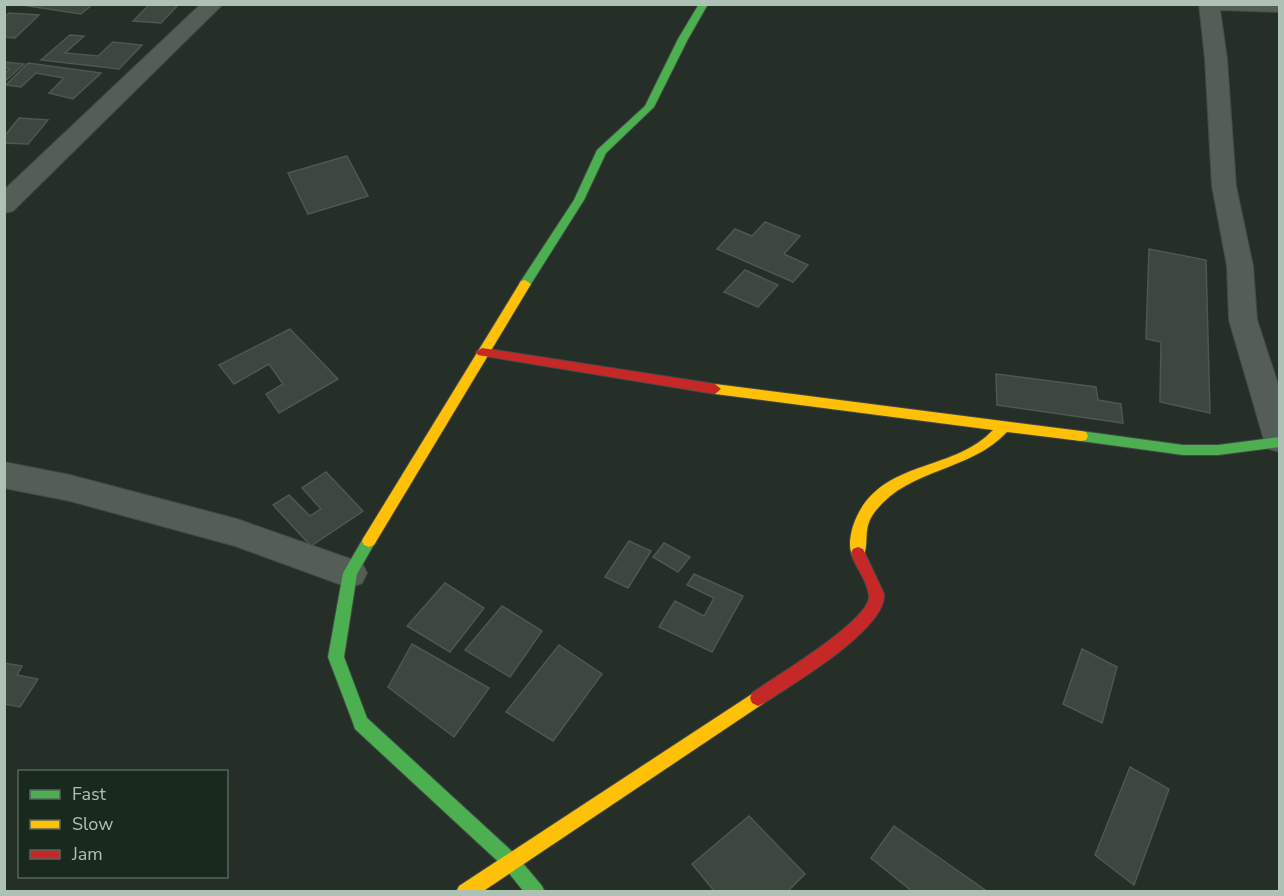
<svg xmlns="http://www.w3.org/2000/svg" width="1284" height="896" viewBox="0 0 1284 896" font-family="'Nunito Sans',sans-serif">
	<rect width="100%" height="100%" fill="#252f28"/>
	<g fill="#3d463f" stroke="#4c5850" stroke-width="1.5">
		<path d="M15,4h78l-12,10z"/>
		<path d="M150,4h29l-18,19 -28,-2z"/>
		<path d="M9,13l30,2 -24,23 -11,-1v-20z"/>
		<path d="M70,35l14,1 -19,17 33,3 15,-14 29,3 -23,24 -78,-9z"/>
		<path d="M4,62l20,2 -20,18v-8l6,-5 -6,-1z"/>
		<path d="M28,63l73,10 -28,26 -24,-6 15,-15 -28,-5 -15,14 -15,-2z"/>
		<path d="M19,118l29,2 -20,24 -24,-1v-11l3,1z"/>
		<path d="M347,156l21,40 -60,18 -20,-41z"/>
		<path d="M765,222l35,14 -16,18 24,11 -15,17 -76,-33 18,-20 17,7z"/>
		<path d="M1149,249l57,11 4,153 -50,-11 1,-60 -15,-3z"/>
		<path d="M745,270l33,15 -20,22 -34,-15z"/>
		<path d="M290,329l48,50 -59,34 -13,-19 17,-10 -14,-20 -35,20 -15,-19z"/>
		<path d="M996,374l100,13 2,13 23,4 2,19 -126,-18z"/>
		<path d="M326,472l37,39 -52,35 -38,-41 16,-10 21,21 11,-7 -19,-21z"/>
		<path d="M629,541l22,10 -23,37 -23,-11z"/>
		<path d="M664,543l26,14 -12,15 -25,-15z"/>
		<path d="M694,574l49,22 -31,56 -53,-25 16,-26 29,15 10,-18 -27,-13z"/>
		<path d="M445,583l39,25 -34,44 -43,-26z"/>
		<path d="M502,606l40,25 -32,46 -45,-27z"/>
		<path d="M412,644l77,44 -35,49 -66,-50z"/>
		<path d="M559,645l43,29 -49,67 -47,-29z"/>
		<path d="M1082,649l35,18 -15,56 -39,-19z"/>
		<path d="M4,663l18,3 -5,9 21,4 -18,28 -16,-3z"/>
		<path d="M1130,767l39,22 -35,96 -39,-30z"/>
		<path d="M749,816l56,58 -18,18h-72l-23,-28z"/>
		<path d="M894,826l94,66h-75l-42,-34z"/>
	</g>
	<g fill="none" stroke-linecap="round" stroke-linejoin="round">
		<g stroke="#424a45" stroke-width="2">
			<g id="street">
				<path d="M201,4h22l-210,207 -9,2v-23z"/>
				<path d="M1199,4h81v8l-60,-2 7,49 9,127 17,80 4,54 23,70v62l-11,-3 -5,-9 -35,-120 -2,-54 -15,-80 -7,-127z"/>
				<path d="M4,462l66,13 167,44 125,44 5,10 -5,10 -12,5 -115,-42 -165,-45 -66,-13z"/>
			</g>
		</g>
		<g stroke="#424a45" stroke-width="2">
			<g id="fast">
				<path d="M699,4h9l-20,35 -34,68 -48,46 -22,47 -55,87h-8l-2,-3 55,-84 23,-50 48,-44 33,-67z"/>
				<path d="M1081,431l102,14h35l62,-8v10l-62,8h-35l-102,-14 -5,-1 -2,-4 2,-4z"/>
				<path d="M369,535l5,2 2,4 -19,33 -13,83 23,61 149,137 26,31 3,6h-21l-20,-25 -149,-138 -2,-6 -25,-66 15,-84 21,-36z"/>
			</g>
		</g>
		<g stroke="#424a45" stroke-width="2">
			<g id="slow">
				<path d="M525,280l6,4 -157,261 -5,2 -5,-2 -2,-4 2,-4 157,-256z"/>
				<path d="M715,384l366,47 5,1 2,4 -2,4 -5,1 -74,-9c-37,40 -100,36 -133,81 -12,16 -4,31 -11,44l-5,2 -5,-2c-5,-9 -3,-21 0,-31 23,-68 99,-52 140,-96l-278,-36 -6,-5z"/>
				<path d="M758,690l6,3 2,5 -2,5 -282,189h-26l3,-6z"/>
			</g>
		</g>
		<g stroke="#424a45" stroke-width="2">
			<g id="jam">
				<path d="M482,348l233,36 6,5 -6,5 -237,-39 -2,-3z"/>
				<path d="M858,547l5,2 21,45c3,35 -93,91 -120,109l-6,3 -6,-3 -2,-5 2,-5c21,-15 119,-73 117,-97 -1,-15 -14,-29 -18,-43l2,-4z"/>
			</g>
		</g>
		<use href="#street" fill="#545e57" fill-rule="evenodd"/>
		<use href="#fast" fill="#4caf50" fill-rule="evenodd"/>
		<use href="#slow" fill="#ffc107" fill-rule="evenodd"/>
		<use href="#jam" fill="#c62828" fill-rule="evenodd"/>
	</g>
	<rect width="1284" height="896" fill="none" stroke="#adc2b4" stroke-width="12"/>
	<rect x="18" y="770" width="210" height="108" fill="#19291e" stroke="#54665a" stroke-width="1.5"/>
	<rect x="30" y="790" width="30" height="9" fill="#4caf50" stroke="#54665a" stroke-width="1.5"/>
	<text x="72" y="800" font-size="18" fill="#adc2b4">Fast</text>
	<rect x="30" y="820" width="30" height="9" fill="#ffc107" stroke="#54665a" stroke-width="1.5"/>
	<text x="72" y="830" font-size="18" fill="#adc2b4">Slow</text>
	<rect x="30" y="850" width="30" height="9" fill="#c62828" stroke="#54665a" stroke-width="1.5"/>
	<text x="72" y="860" font-size="18" fill="#adc2b4">Jam</text>
</svg>
